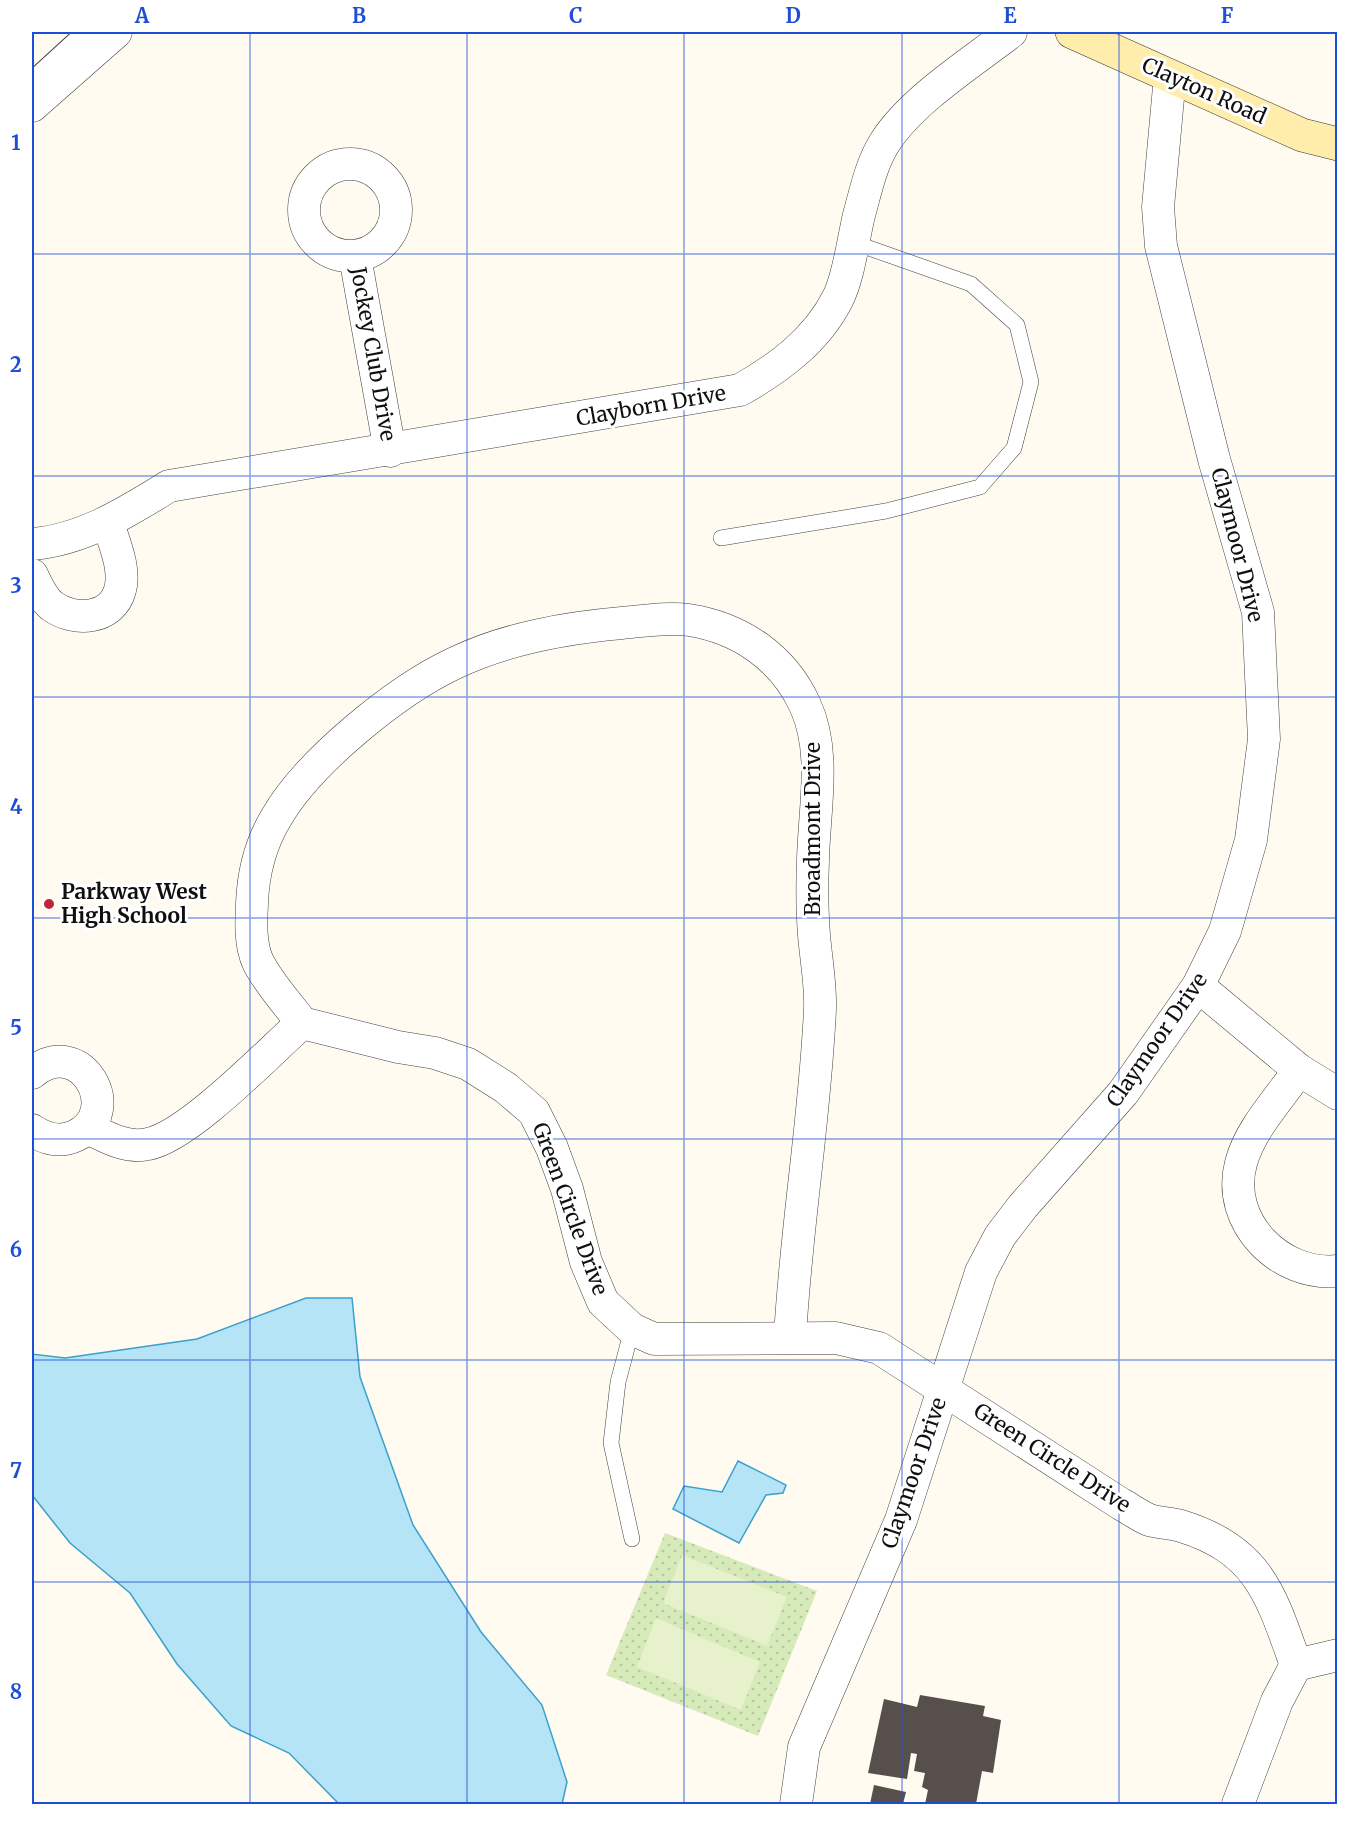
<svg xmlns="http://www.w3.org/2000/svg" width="1369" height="1836" viewBox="0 0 1369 1836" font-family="Merriweather,serif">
	<defs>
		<pattern id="grass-dots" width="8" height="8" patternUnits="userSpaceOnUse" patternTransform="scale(1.5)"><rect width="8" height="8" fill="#d7eab9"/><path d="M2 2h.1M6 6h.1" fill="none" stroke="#b7c89e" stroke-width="1.8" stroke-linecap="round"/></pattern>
	</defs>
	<rect width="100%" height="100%" fill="#fffbf0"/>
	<path fill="url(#grass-dots)" d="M665,1533l152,58 -59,145 -152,-61z"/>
	<g fill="#e7f1cb">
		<path d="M682,1555l105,42 -20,49 -104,-43z"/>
		<path d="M656,1618l104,44 -19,48 -104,-43z"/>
	</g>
	<g fill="#b5e4f6" stroke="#3ba0ce" stroke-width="1.5">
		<path d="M306,1298h46l8,79 53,148 68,107 61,73 25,77 -5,22h-223l-50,-51 -58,-27 -54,-62 -47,-71 -60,-50 -38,-48v-141l33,4 132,-19z"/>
		<path d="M738,1461l48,24 -3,8 -17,2 -27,48 -66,-34 11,-23 38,6z"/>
	</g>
	<g fill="#574f4b">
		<path d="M920,1695l65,11 -2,10 18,4 -8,53 -11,-2 -6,33h-51l3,-14 -6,-3 3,-14 -11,-2 3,-17 -6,-1 -4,26 -39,-6 16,-74 33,8z"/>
		<path d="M874,1785l32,7 -3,12h-33z"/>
	</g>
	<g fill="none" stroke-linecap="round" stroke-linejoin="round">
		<g stroke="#424242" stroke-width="16">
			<g id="service">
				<path d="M721,538l165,-27 94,-24 34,-39 17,-66 -14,-57 -46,-41 -119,-42"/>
				<path d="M632,1329l-14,53 -7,61 21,96"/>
			</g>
		</g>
		<g stroke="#424242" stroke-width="26">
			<path id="pedestrian" d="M32,85l58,-53"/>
		</g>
		<g stroke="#424242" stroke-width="33">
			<g id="minor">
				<path d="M32,106l84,-74"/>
				<circle cx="350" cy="210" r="46"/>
				<path d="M355,257l35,194"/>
				<path d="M32,544c51,-4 95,-32 137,-58l571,-96c39,-22 77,-50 98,-92 11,-22 15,-58 21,-83 7,-25 12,-51 26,-73 27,-42 86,-79 126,-110"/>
				<path d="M32,575c5,10 10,23 20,31 22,16 60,14 68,-16 6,-21 -6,-47 -12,-67"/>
				<path d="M1198,986l101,84 39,24"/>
				<path d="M302,1023c-14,-19 -33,-39 -44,-61 -8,-17 -7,-40 -6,-58 1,-30 9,-61 24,-86 32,-56 121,-128 179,-155 52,-25 110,-35 167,-40 21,-2 46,-6 67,-3 51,8 94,37 116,85 22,47 9,105 8,155 -1,25 -1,50 1,75 2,24 7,50 6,74 -5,110 -24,218 -30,328"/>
				<path d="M302,1023l96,24 37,6 33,11 38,24 28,24 18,36 15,41 19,73 17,40 29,27 22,10 182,-1 43,10 242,156c9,5 19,12 28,16 10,3 22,3 32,6 78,24 90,69 115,139"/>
				<path d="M1299,1070c-20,29 -49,59 -58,93 -16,59 39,114 97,108"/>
				<path d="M32,1073c49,-41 94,40 43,63 -15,7 -30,3 -43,-6"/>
				<path d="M88,1128c18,9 39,21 60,16 41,-8 120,-91 154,-121"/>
				<path d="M1296,1665l42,-10"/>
				<path d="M796,1804l8,-57 97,-227 80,-248 19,-36 23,-30 100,-113 75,-107 27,-55 26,-91 13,-101 -6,-127 -44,-153 -53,-213 -3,-39 12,-131"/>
				<path d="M1238,1804l39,-103 19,-36"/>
			</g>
		</g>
		<g stroke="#313131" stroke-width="34">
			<path id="secondary" d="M1072,32l230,103 36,9"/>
		</g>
		<use href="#service" stroke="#fff" stroke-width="15"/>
		<use href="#pedestrian" stroke="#fff" stroke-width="24"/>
		<use href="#minor" stroke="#fff" stroke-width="32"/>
		<use href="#secondary" stroke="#ffeeab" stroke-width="33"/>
	</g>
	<path fill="none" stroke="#1d4ed8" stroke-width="1.5" stroke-opacity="0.55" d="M250,32v1772M467,32v1772M684,32v1772M902,32v1772M1119,32v1772M32,254h1306M32,476h1306M32,697h1306M32,918h1306M32,1139h1306M32,1360h1306M32,1582h1306"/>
	<circle fill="#c0253a" stroke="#fff" stroke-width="2" cx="49" cy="904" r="6"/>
	<g text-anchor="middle" stroke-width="6" stroke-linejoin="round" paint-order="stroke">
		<g font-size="21" fill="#0f0f0f" stroke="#fff">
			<text transform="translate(1204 91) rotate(24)" y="7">Clayton Road</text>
			<text transform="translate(373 354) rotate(80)" y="7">Jockey Club Drive</text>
			<text transform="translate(651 406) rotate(-10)" y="7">Clayborn Drive</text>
			<text transform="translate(1237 545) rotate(76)" y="7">Claymoor Drive</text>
			<text transform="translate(813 829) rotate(-90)" y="7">Broadmont Drive</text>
			<text transform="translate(1157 1040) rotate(-55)" y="7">Claymoor Drive</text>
			<text transform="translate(570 1209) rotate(70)" y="7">Green Circle Drive</text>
			<text transform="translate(1052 1458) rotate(33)" y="7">Green Circle Drive</text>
			<text transform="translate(914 1473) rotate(-71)" y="7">Claymoor Drive</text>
		</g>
		<g font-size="21" font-weight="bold" fill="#0f0f0f" stroke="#fff" text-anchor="start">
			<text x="61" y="899">Parkway West<tspan x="61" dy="24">High School</tspan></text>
		</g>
	</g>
	<rect width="1369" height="1836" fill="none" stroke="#ffffff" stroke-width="66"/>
	<rect x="33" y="33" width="1303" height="1770" fill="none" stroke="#1d4ed8" stroke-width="2"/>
	<g font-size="20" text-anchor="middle" font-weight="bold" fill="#1d4ed8">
		<text x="142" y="23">A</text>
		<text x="359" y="23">B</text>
		<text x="576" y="23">C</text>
		<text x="793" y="23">D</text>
		<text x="1010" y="23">E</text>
		<text x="1227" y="23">F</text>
		<text x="16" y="150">1</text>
		<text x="16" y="372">2</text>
		<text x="16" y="593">3</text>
		<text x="16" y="814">4</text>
		<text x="16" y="1035">5</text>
		<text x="16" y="1257">6</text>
		<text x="16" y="1478">7</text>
		<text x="16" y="1699">8</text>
	</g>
</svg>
